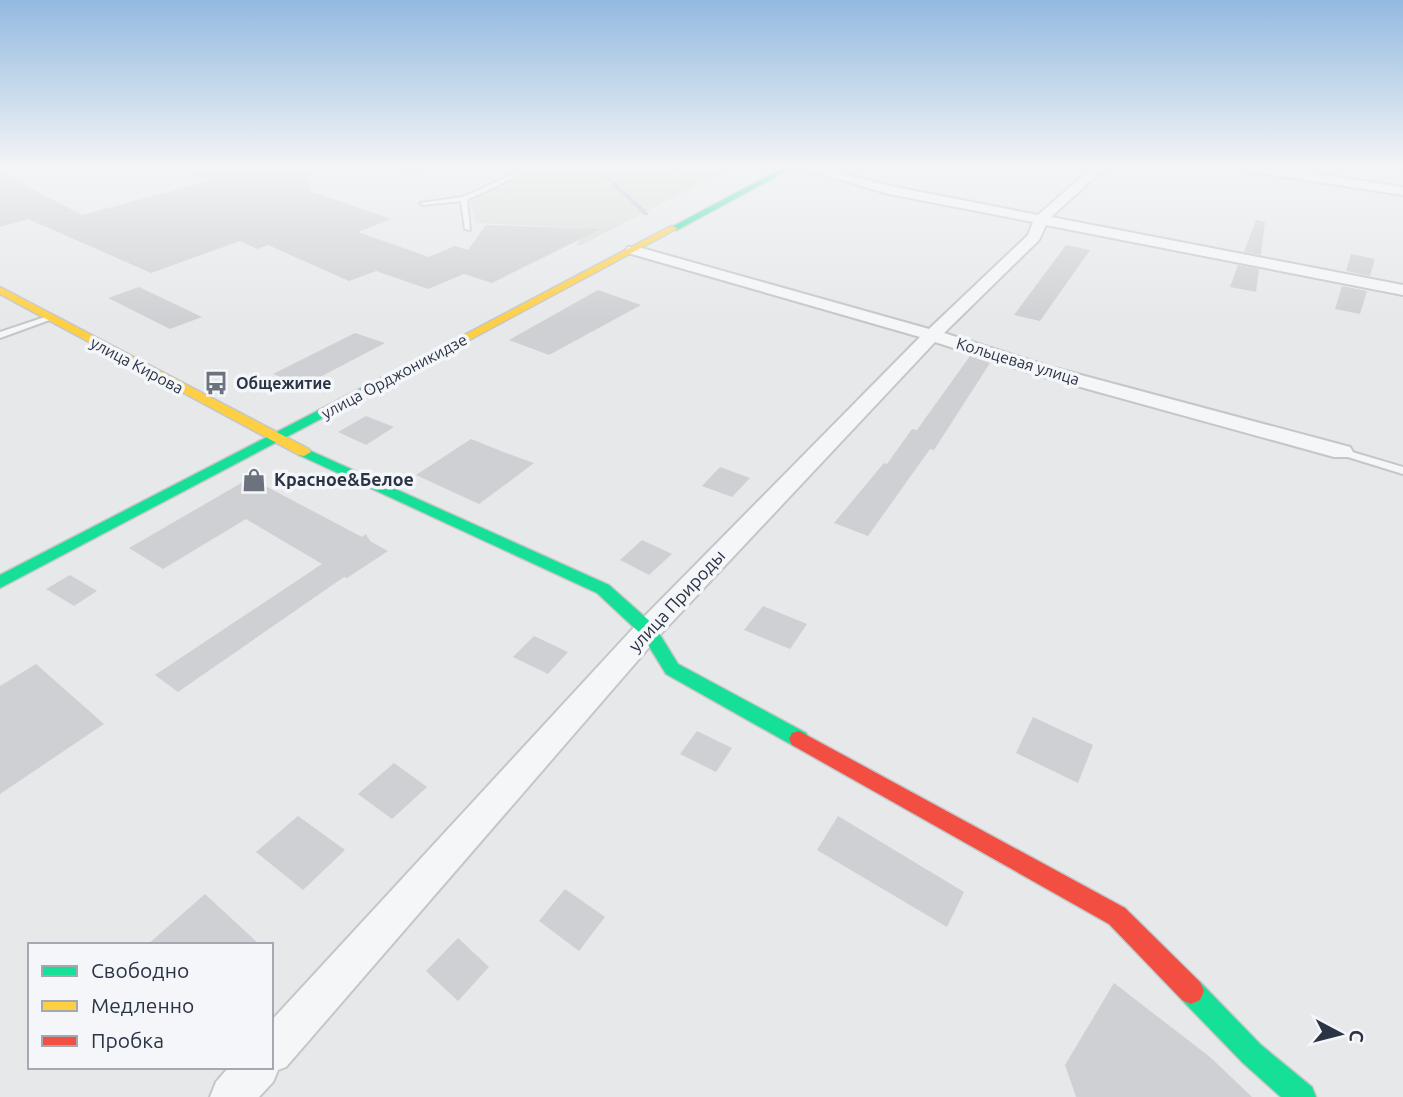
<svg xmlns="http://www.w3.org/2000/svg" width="1403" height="1097" viewBox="0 0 1403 1097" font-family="Ubuntu,sans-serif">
	<rect width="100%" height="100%" fill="#e6e8ea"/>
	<path fill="#d6ded6" d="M538,168h193l-150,77h-4l8,-17 -109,-5 -6,-21 36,-22z"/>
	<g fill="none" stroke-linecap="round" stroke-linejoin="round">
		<g fill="#b4c4d5" fill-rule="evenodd">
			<path d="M595,168h5l48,45v2h-4z"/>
			<path d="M655,168h12l59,8 -2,1 -67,-8z"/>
		</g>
	</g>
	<g fill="#ced0d3">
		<path d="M195,168h112l3,23 81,28 -33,13 71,25 26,-11 13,4 18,-25 115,4 -109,54 -28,-9 -36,15 -52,-18 -27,10 -81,-36 -11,4 -17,-8 -89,32 -123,-54 -28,8v-55l82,43 130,-35 -18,-5z"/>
		<path d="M1256,220l9,2 -4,33 -17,-3z"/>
		<path d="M1066,245l24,5 -50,71 -26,-6z"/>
		<path d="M1351,254l24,5 -5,17 -24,-5z"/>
		<path d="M1238,265l21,4 -3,23 -26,-5z"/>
		<path d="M1342,286l25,5 -7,23 -25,-5z"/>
		<path d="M139,287l63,30 -32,12 -62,-31z"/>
		<path d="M598,290l43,15 -92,50 -40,-15z"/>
		<path d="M355,333l30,10 -82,43 -30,-12z"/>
		<path d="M970,356l20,7 -56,87 -4,-1 -62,87 -34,-13 50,-60 3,1 25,-35 5,1z"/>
		<path d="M366,416l28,11 -28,18 -28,-13z"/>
		<path d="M471,439l35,14 28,10 -55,41 -63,-29z"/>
		<path d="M720,467l30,11 -18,19 -30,-11z"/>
		<path d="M250,478l112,59 4,-3 4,7 18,10 -41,27 -3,-1 -166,115 -23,-17 167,-111 -76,-45 -83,50 -34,-21z"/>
		<path d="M642,540l30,14 -23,21 -29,-15z"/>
		<path d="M70,575l27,16 -23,15 -28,-17z"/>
		<path d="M763,606l44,18 -17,25 -46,-19z"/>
		<path d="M534,636l34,16 -20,22 -35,-17z"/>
		<path d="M36,664l68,60 -104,70v-108z"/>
		<path d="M1033,717l60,28 -15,38 -62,-30z"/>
		<path d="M697,731l35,17 -16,24 -36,-18z"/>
		<path d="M394,763l33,24 -35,32 -34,-25z"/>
		<path d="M298,816l47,34 -42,40 -47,-38z"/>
		<path d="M838,816l126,76 -17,35 -130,-77z"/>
		<path d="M565,889l40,28 -26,34 -40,-30z"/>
		<path d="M205,894l55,51h-113z"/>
		<path d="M458,938l31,29 -31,34 -32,-30z"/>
		<path d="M1114,983l96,74 42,40h-176l-11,-32z"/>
	</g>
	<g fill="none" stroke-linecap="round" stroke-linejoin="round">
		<g stroke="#c4c6c8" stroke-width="4">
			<g id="lane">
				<path d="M406,168h13l-3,2z"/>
				<path d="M527,168l5,1 -65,31 3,30 -5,-1 -4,-28 -38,4 -3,-2 43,-6z"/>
				<path d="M48,316l7,2 -55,20v-6z"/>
				<path d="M1342,449l61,18v7l-65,-20 -1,-2 1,-2z"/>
			</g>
		</g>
		<g stroke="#c4c6c8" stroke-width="4">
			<g id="street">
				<path d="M801,168h19l70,18 148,29 54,-47h13l-54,49 352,68v10l-357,-70 -7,15 -95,93 107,34 299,80 3,5 -3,5h-16l-297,-82 -102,-33 -277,295 -372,430 -8,3 -5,12 -14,15h-49l6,-15 13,-15h42v-46l367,-398 282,-286 -292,-84 -2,-3 2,-3h10l291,82 99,-94 5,-13 -144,-28z"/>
				<path d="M1247,168h28l128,19v8l-150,-23z"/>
			</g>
		</g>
		<g stroke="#c4c6c8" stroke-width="3">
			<g id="fast">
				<path d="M783,168h9l-115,62 -7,-2z"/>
				<path d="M383,377l4,1v6l-387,204v-13z"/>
				<path d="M304,448l305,137 45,40 24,39 128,69 3,6 -3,6 -7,2 -7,-2 -126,-71 -24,-39 -45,-42 -298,-138 -2,-3 2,-3z"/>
				<path d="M1191,978l9,4 61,63 51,42 4,10h-35l-38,-34 -61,-63 -4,-9 4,-9z"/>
			</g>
		</g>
		<g stroke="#c4c6c8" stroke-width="3">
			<g id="slow">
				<path d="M671,226l7,2 -291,156 -4,1 -6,-4z"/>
				<path d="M0,287l309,162 2,3 -7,4 -5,-1 -299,-161z"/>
			</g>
		</g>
		<g stroke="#c4c6c8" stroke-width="3">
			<path id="jam" d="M799,731l326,177 75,74 4,9 -4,9 -9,4 -9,-4 -73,-76 -317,-179 -3,-6 3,-6z"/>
		</g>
		<use href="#lane" fill="#f5f6f7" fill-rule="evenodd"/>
		<use href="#street" fill="#f5f6f7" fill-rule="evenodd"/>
		<use href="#fast" fill="#16e098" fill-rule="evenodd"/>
		<use href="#slow" fill="#ffcf43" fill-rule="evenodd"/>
		<use href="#jam" fill="#f24e42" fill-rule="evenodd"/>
	</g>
	<linearGradient id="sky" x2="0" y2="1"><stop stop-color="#93bae0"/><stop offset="0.52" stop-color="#f4f5f6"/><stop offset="1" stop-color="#f4f5f6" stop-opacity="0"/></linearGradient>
	<rect width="1403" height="321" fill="url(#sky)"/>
	<defs>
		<g id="bus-bare" transform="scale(1.89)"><path d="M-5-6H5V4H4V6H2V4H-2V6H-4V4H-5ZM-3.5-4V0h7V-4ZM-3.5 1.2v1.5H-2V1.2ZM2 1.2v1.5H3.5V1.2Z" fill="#6c737f" stroke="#f4f6f9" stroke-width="2.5" paint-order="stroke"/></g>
		<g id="shop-bare" transform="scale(1.89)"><path d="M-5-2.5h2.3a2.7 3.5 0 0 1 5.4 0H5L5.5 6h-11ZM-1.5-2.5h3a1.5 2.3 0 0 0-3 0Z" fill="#6c737f" stroke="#f4f6f9" stroke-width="2.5" paint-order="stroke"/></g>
	</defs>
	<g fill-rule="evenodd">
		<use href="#bus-bare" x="216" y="383"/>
		<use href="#shop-bare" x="254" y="480"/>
	</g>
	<g text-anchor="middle" stroke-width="7" stroke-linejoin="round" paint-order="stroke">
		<g font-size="16" fill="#2b3445" stroke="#f4f6f9">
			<text transform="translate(1018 361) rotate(17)" y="6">Кольцевая улица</text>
			<text transform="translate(137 365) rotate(28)" y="6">улица Кирова</text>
			<text transform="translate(394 376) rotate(-28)" y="6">улица Орджоникидзе</text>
		</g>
		<g font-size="16" font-weight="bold" fill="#2b3445" stroke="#f4f6f9" text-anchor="start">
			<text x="236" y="389">Общежитие</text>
		</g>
		<g font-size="18" font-weight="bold" fill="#2b3445" stroke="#f4f6f9" text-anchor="start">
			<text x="274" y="486">Красное&amp;Белое</text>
		</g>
		<g font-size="18" fill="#2b3445" stroke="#f4f6f9">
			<text transform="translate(677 601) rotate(-47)" y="6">улица Природы</text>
		</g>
	</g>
	<rect x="28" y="943" width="245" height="126" fill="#f4f6f9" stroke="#a4a8b1" stroke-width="2"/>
	<rect x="42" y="966" width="35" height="10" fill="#16e098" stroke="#a4a8b1" stroke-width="2"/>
	<text x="91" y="978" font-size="21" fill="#2b3445">Свободно</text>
	<rect x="42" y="1001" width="35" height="10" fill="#ffcf43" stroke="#a4a8b1" stroke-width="2"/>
	<text x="91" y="1013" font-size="21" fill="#2b3445">Медленно</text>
	<rect x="42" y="1036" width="35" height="10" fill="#f24e42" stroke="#a4a8b1" stroke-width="2"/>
	<text x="91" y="1048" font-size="21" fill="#2b3445">Пробка</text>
	<g transform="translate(1340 1034) rotate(97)" stroke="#f4f6f9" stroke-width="5" paint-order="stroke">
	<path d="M0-5L12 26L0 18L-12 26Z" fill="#2b3445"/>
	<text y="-10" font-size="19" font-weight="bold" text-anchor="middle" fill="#2b3445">С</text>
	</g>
</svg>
